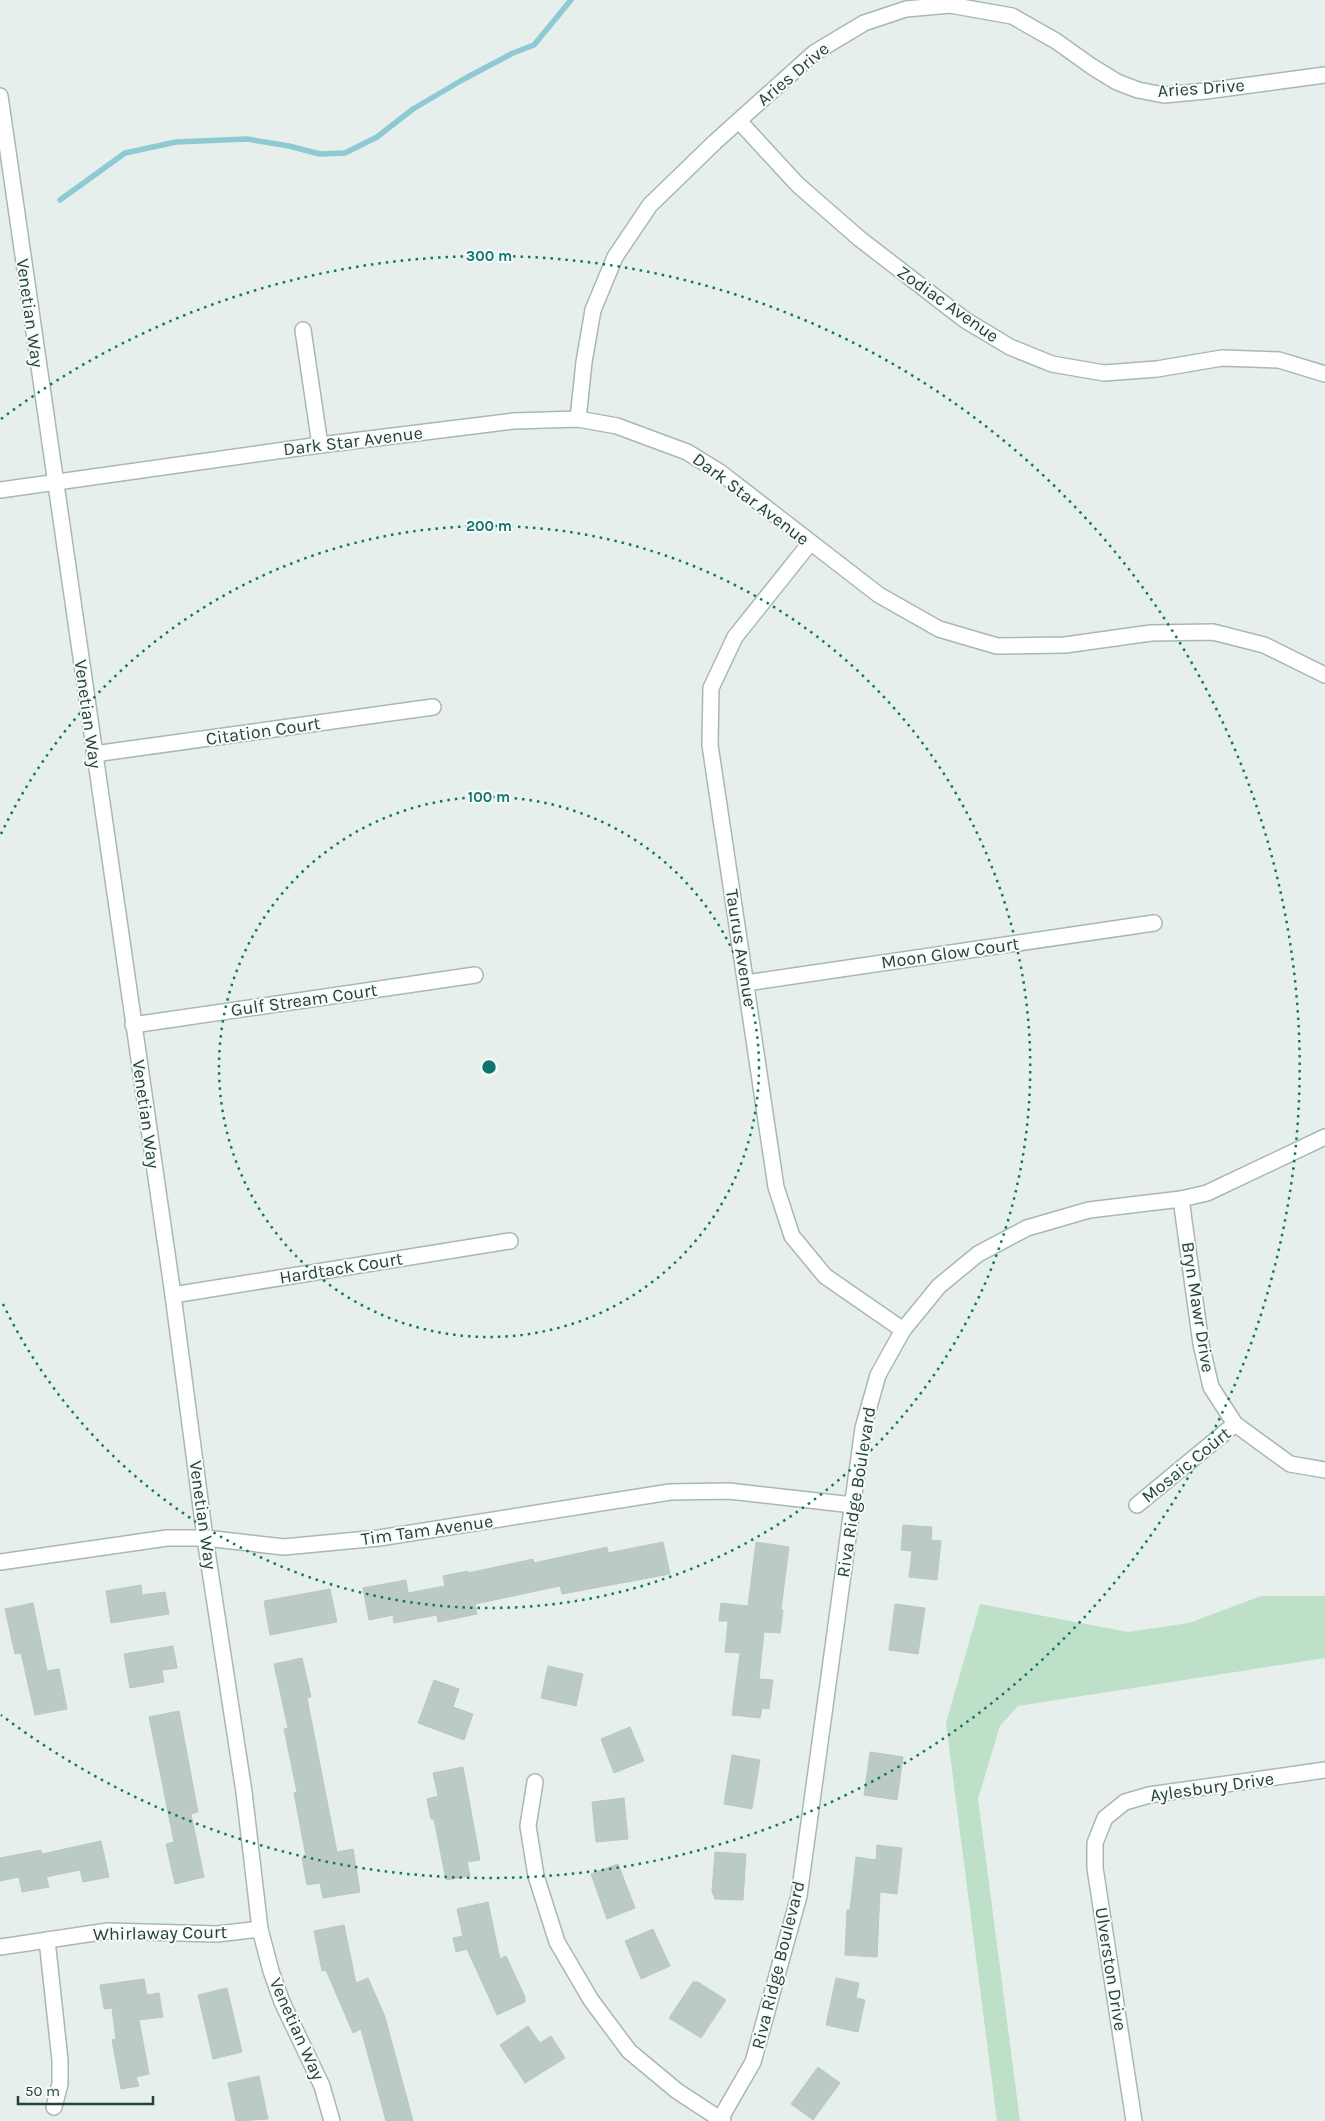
<svg xmlns="http://www.w3.org/2000/svg" width="1325" height="2121" viewBox="0 0 1325 2121" font-family="Karla,sans-serif">
	<rect width="100%" height="100%" fill="#e6efeb"/>
	<path fill="#bfe0c8" d="M1261,1596h64v62l-307,48 -18,20 -22,73 42,322h-23l-51,-398 34,-119 148,28 61,-9z"/>
	<g fill="none" stroke-linecap="round" stroke-linejoin="round">
		<path stroke="#8ec9d4" stroke-width="5.5" d="M60,200l65,-47 51,-11 71,-3 42,7 31,8 25,-1 32,-16 36,-28 51,-30 49,-26 21,-8 37,-45"/>
	</g>
	<g fill="#bbcac4" stroke="#b8c9c2">
		<path d="M903,1525l29,2 -1,13 10,1 -4,39 -28,-3 3,-26 -11,-1z"/>
		<path d="M663,1542l7,32 -108,20 -2,-8 -85,18 2,10 -39,8 -1,-7 -43,8 -1,-8 -24,5 -6,-32 43,-8 2,13 37,-7 -2,-10 25,-5v2l65,-14 1,4 73,-16 1,6z"/>
		<path d="M756,1542l33,5 -8,62 2,1 -3,23 -16,-1 -5,47 14,1 -4,29 -7,-1 -2,10 -28,-3 8,-62 -15,-1 3,-31h-9l2,-18 27,3z"/>
		<path d="M141,1585l1,10 23,-3 4,22 -58,9 -5,-32z"/>
		<path d="M330,1589l7,33 -67,13 -6,-34z"/>
		<path d="M33,1603l14,68 12,-2 8,40 -32,6 -14,-62 -6,1 -10,-45z"/>
		<path d="M895,1604l30,4 -7,46 -29,-4z"/>
		<path d="M173,1646l4,22 -15,2 2,12 -34,6 -6,-34z"/>
		<path d="M302,1658l9,39 -4,1 30,154 16,-3 7,43 -37,6 -3,-15 -13,2 -5,-27 4,-1 -12,-64 3,-1 -13,-63 4,-1 -14,-64z"/>
		<path d="M548,1666l35,8 -7,32 -35,-8z"/>
		<path d="M434,1680l25,9 -6,18 20,7 -9,26 -46,-17z"/>
		<path d="M179,1711l19,101 -7,2 13,63 -29,7 -9,-40 8,-2 -25,-125z"/>
		<path d="M630,1727l14,34 -30,12 -13,-34z"/>
		<path d="M870,1752l33,5 -6,43 -33,-5z"/>
		<path d="M732,1755l28,5 -8,49 -28,-5z"/>
		<path d="M463,1767l17,93 -13,2 3,14 -24,4 -12,-61h-3l-4,-20 11,-3 -5,-23z"/>
		<path d="M624,1798l4,41 -32,3 -4,-40z"/>
		<path d="M101,1841l8,36 -26,5 -3,-12 -34,7 3,10 -27,5 -3,-15 -19,4v-23l41,-8 1,4z"/>
		<path d="M877,1845l25,3 -5,46 -17,-2 -3,65 -32,-2 2,-45h3l6,-53 20,3z"/>
		<path d="M715,1852l31,2 -3,46 -28,-1 -3,-8z"/>
		<path d="M618,1864l17,44 -28,11 -16,-45z"/>
		<path d="M488,1902l12,57 6,-3 19,41v5l-28,13 -30,-66 -11,3 -3,-14 10,-2 -6,-27z"/>
		<path d="M344,1925l12,58 12,-5 17,39 28,104h-27l-25,-92 -8,4 -27,-63 -4,1 -8,-40z"/>
		<path d="M653,1929l17,37 -29,13 -16,-38z"/>
		<path d="M836,1978l23,5 -3,15 9,2 -7,32 -32,-7z"/>
		<path d="M144,1979l3,16 12,-2 4,24 -24,3 10,54 -13,3 3,9 -18,3 -9,-49 4,-1 -4,-31 -8,1 -4,-24z"/>
		<path d="M693,1982h5l28,18 -25,38 -32,-20z"/>
		<path d="M227,1988l15,64 -29,7 -15,-64z"/>
		<path d="M528,2026l12,17 11,-7 14,22 -40,25 -25,-38z"/>
		<path d="M818,2067l22,16 -27,37 -22,-16z"/>
		<path d="M259,2076l9,43 -32,2 -8,-38z"/>
	</g>
	<g fill="none" stroke-linecap="round" stroke-linejoin="round">
		<g stroke="#a8b8b2" stroke-width="18">
			<g id="minor">
				<path d="M0,96l173,1199 32,243 39,254 16,137 11,42 11,31 40,84 10,35"/>
				<path d="M739,121l59,64 62,54 105,81 45,27 42,17 52,9 53,-4 65,-11 57,2 46,14"/>
				<path d="M303,330l17,115"/>
				<path d="M578,419l6,-57 9,-52 22,-53 35,-52 65,-63 99,-89 50,-30 42,-14 44,-4 62,11 44,25 35,25 26,16 21,8 26,5 42,-4 119,-16"/>
				<path d="M0,490l320,-45 194,-24 64,-2 39,7 70,26 34,21 158,122 60,34 58,17 68,-1 86,-12 62,-1 51,13 61,30"/>
				<path d="M810,543l-75,94 -24,51 -1,57 66,442 16,49 33,40 78,54"/>
				<path d="M94,754l339,-47"/>
				<path d="M746,983l408,-60"/>
				<path d="M133,1025l342,-50"/>
				<path d="M1181,1199l20,145 10,43 24,37 55,40 35,6"/>
				<path d="M173,1295l337,-54"/>
				<path d="M1137,1505l98,-81"/>
				<path d="M0,1562l167,-24h38l79,9 95,-9 291,-46 59,-1 124,14"/>
				<path d="M535,1782l-7,44 8,50 21,66 34,58 38,51 48,40 46,30"/>
				<path d="M47,1940l13,120v24l-6,23"/>
				<path d="M0,1947l108,-16 109,3 43,-5"/>
				<path d="M719,2121l34,-59 46,-166 64,-468 15,-53 25,-45 36,-44 39,-32 49,-26 62,-18 92,-11 26,-6 118,-56"/>
				<path d="M1134,2121l-39,-253v-25l10,-25 20,-16 24,-7 176,-25"/>
			</g>
		</g>
		<use href="#minor" stroke="#fff" stroke-width="15"/>
	</g>
	<g fill="none" stroke="#0f766e" stroke-width="2.5" stroke-dasharray="2.5 5">
		<circle cx="489" cy="1067" r="270"/>
		<path d="M1 834A541 541 0 1 1 1 1300"/>
		<path d="M1 419A811 811 0 1 1 1 1715"/>
	</g>
	<g text-anchor="middle" stroke-width="4" stroke-linejoin="round" paint-order="stroke">
		<g font-size="18" fill="#24423a" stroke="#f7fbf9">
			<text transform="translate(793 74) rotate(-40)" y="6">Aries Drive</text>
			<text transform="translate(1201 88) rotate(-4)" y="6">Aries Drive</text>
			<text transform="translate(948 304) rotate(35)" y="6">Zodiac Avenue</text>
			<text transform="translate(30 313) rotate(82)" y="6">Venetian Way</text>
			<text transform="translate(353 441) rotate(-7)" y="6">Dark Star Avenue</text>
			<text transform="translate(751 499) rotate(37)" y="6">Dark Star Avenue</text>
			<text transform="translate(88 714) rotate(82)" y="6">Venetian Way</text>
			<text transform="translate(263 731) rotate(-8)" y="6">Citation Court</text>
			<text transform="translate(741 948) rotate(81)" y="6">Taurus Avenue</text>
			<text transform="translate(950 953) rotate(-8)" y="6">Moon Glow Court</text>
			<text transform="translate(304 1000) rotate(-8)" y="6">Gulf Stream Court</text>
			<text transform="translate(146 1114) rotate(82)" y="6">Venetian Way</text>
			<text transform="translate(341 1268) rotate(-9)" y="6">Hardtack Court</text>
			<text transform="translate(1198 1307) rotate(81)" y="6">Bryn Mawr Drive</text>
			<text transform="translate(1186 1465) rotate(-39)" y="6">Mosaic Court</text>
			<text transform="translate(856 1492) rotate(-81)" y="6">Riva Ridge Boulevard</text>
			<text transform="translate(203 1515) rotate(82)" y="6">Venetian Way</text>
			<text transform="translate(427 1530) rotate(-8)" y="6">Tim Tam Avenue</text>
			<text transform="translate(1212 1787) rotate(-8)" y="6">Aylesbury Drive</text>
			<text transform="translate(160 1933) rotate(-1)" y="6">Whirlaway Court</text>
			<text transform="translate(778 1965) rotate(-76)" y="6">Riva Ridge Boulevard</text>
			<text transform="translate(1111 1969) rotate(81)" y="6">Ulverston Drive</text>
			<text transform="translate(297 2029) rotate(66)" y="6">Venetian Way</text>
		</g>
	</g>
	<circle cx="489" cy="1067" r="8" fill="#0f766e" stroke="#f7fbf9" stroke-width="2.5"/>
	<g font-size="15" text-anchor="middle" font-weight="bold" fill="#0f766e" stroke="#f7fbf9" stroke-width="4" stroke-linejoin="round" paint-order="stroke">
		<text x="489" y="261">300 m</text>
		<text x="489" y="531">200 m</text>
		<text x="489" y="802">100 m</text>
	</g>
	<path d="M18 2096v8h135v-8" fill="none" stroke="#24423a" stroke-width="2.5"/>
	<text x="25" y="2096" font-size="15" fill="#24423a" stroke="#f7fbf9" stroke-width="4" paint-order="stroke">50 m</text>
</svg>
